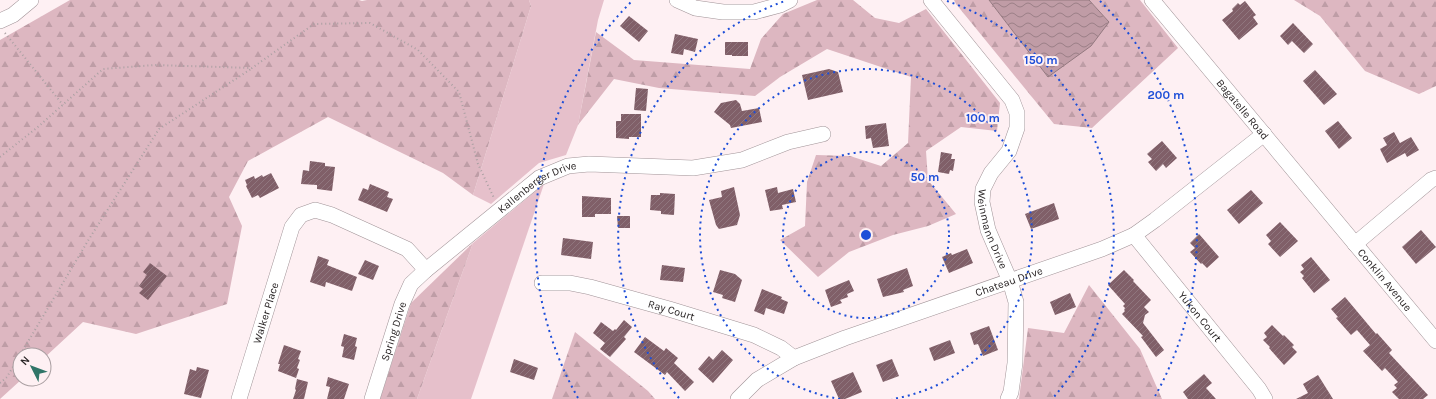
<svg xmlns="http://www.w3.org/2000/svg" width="1436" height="399" viewBox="0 0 1436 399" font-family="Karla,sans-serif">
	<defs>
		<pattern id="forest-firs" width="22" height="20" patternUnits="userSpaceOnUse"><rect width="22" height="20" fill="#ddb7c1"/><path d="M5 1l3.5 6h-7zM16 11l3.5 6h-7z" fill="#be9da6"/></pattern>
		<pattern id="water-waves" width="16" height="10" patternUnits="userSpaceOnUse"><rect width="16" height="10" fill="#c09ca6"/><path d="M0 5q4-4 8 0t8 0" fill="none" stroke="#9c7f87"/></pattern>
		<pattern id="building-hatch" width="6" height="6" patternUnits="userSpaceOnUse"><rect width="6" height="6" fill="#805f68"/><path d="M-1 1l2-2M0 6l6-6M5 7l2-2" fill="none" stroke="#90767e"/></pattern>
	</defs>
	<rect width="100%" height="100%" fill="#fef0f3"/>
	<g fill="#e6c0cb">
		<path d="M529,0h75l-6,20 -20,105 -12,30 -27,8 -48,41 -18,-9 58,-189z"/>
		<path d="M544,184l-73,215h-54l56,-156z"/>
	</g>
	<g fill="url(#forest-firs)">
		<path d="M70,0h289l3,1 5,-1h162l2,6 -58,189 -30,-22 -115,-56 -80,44 -19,36 13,29 -15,78 -91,30 -53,-12 -39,36v-3h-24v24h2l-22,20v-359z"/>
		<path d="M817,0h36l22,18 24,5 27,-14 74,94 -3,28 -36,-4 -35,24 2,29 28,34 -28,12 -35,9 -44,17 -31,25 -38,-37 25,-14 2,-44 9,-27 34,1 31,10 27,-23 3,-66 -84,-28 -47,28 -25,19 -96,-8 -45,-9 -36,46 18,-93 38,28 116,9 11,-30 22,-25z"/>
		<path d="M954,0h35l59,77 61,-55 -20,-22h51l38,48 -86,80 -38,-4 -98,-120z"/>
		<path d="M1294,0h142v86l-17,8 -54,-23 -45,-55z"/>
		<path d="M473,243l-56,156h-37l31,-96z"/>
		<path d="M1089,285l51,64 22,50h-143l9,-71 36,5z"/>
		<path d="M575,332l73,59 7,8h-103z"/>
	</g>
	<path fill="url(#water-waves)" stroke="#93787f" d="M989,0h100l20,22 -18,24 -43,31z"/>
	<g fill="url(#building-hatch)">
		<path d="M1245,1l11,14 -3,2 5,7 -19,16 -17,-20 11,-9 -1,-2 6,-6 2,2z"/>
		<path d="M629,16l19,15 -9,11 -19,-16z"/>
		<path d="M1293,23l20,21 -9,9 -12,-12 -4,4 -8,-9z"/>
		<path d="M675,34l23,5 -3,13 -11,-3 -1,6 -12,-2z"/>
		<path d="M725,42h23v14h-16v-1h-7z"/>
		<path d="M829,69l9,3 5,20 -35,8 -6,-25z"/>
		<path d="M1315,70l22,24 -13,11 -21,-24z"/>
		<path d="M636,88l12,1 -2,22 -12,-1z"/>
		<path d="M736,100l4,4 2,7 17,-3 3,14 -31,6 -1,-3 -16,-13 7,-9z"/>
		<path d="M621,114h20v23h-12v2l-13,-1v-17h5z"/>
		<path d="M1338,121l14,17 -13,11 -14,-18z"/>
		<path d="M886,123l3,23 -16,2 -2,-10 -5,1 -1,-13z"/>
		<path d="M1394,132l6,11 11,-6 8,13 -12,7 -2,-4 -18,10 -7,-14 7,-4 -4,-7z"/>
		<path d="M1162,141l15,17 -11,10 -3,-4 -7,7 -8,-9 4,-3 -5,-5z"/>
		<path d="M941,152l11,2 -1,5h4l-2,12 -3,-1 -1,4 -11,-2z"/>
		<path d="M310,161l15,2v3l10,1 -3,24 -15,-2v-4l-16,-1 2,-14 6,1z"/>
		<path d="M271,173l8,15 -19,10 -2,-3 -6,3 -6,-12 1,-1 -2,-5 9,-4 1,3 7,-4 1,2z"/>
		<path d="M370,184l19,8 -2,5 6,2 -6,13 -29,-12 5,-12 5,2z"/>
		<path d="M734,187l6,28 -3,10 -18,4 -3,-4 -7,-25 13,-3 -1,-6z"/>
		<path d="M777,187l1,6 15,-4 3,13 -14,3 1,4 -13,2 -5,-21z"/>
		<path d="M1251,190l12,13 -24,21 -12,-14z"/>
		<path d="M660,193l15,1 -1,21 -13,-1v-3l-11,-1 1,-15h9z"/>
		<path d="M582,196l29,2v16h-16v3h-13z"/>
		<path d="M1054,203l5,16 -28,10 -6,-15z"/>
		<path d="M617,216h13v12h-12z"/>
		<path d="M1280,222l18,19 -18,16 -12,-13 3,-3 -5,-6z"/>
		<path d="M1421,230l15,17 -20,17 -14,-17z"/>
		<path d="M1199,234l20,23 -12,11 -5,-5 -1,1 -11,-12 5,-4 -5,-5z"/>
		<path d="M563,238l30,4 -2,17 -30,-4z"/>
		<path d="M967,249l6,14 -24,10 -7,-16 9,-4 1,2z"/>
		<path d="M318,256l11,4 -2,5 30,12 -5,14 -26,-9 -1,5 -15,-5z"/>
		<path d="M1311,257l19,23 -16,13 -12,-15 2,-2 -4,-4 4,-3 -3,-4z"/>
		<path d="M365,260l14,6 -6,14 -15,-6z"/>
		<path d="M150,263l17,13 -19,24 -9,-7 4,-4 -4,-3 8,-11 -4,-3z"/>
		<path d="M662,265l23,3 -2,14 -23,-2z"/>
		<path d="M907,268l6,18 -10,4 1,2 -21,5 -6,-18z"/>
		<path d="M720,270l15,4 7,6 -7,22 -13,-4 1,-3 -10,-3z"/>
		<path d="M1124,270l10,10 -1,1 18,19 -7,7 5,5 -4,3 -2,8 21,27 -8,7 -15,-20 2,-1 -21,-22 3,-3 -1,-1 1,-2 -2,-2 2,-2 -17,-19z"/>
		<path d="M849,280l5,11 -7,3 1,3 -8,3 2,3 -11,4 -6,-17z"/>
		<path d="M762,289l20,8 -1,2 7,3 -4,12 -18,-6 -2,7 -10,-4z"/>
		<path d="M1070,293l6,14 -21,8 -5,-13z"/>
		<path d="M1345,297l31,37 1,-1 15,17 -3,3 39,42 -5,4h-24l-7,-7 5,-4 -3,-3 4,-3 -13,-14 -3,3 -19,-20 7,-6 -13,-15 -6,5 -15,-17 2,-1 -7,-8z"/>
		<path d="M624,320l8,7 -8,10 2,2 -16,18 -10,-8 5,-6 -12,-10 8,-11 12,9 2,-2 1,1z"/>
		<path d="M1272,325l11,11 1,-1 10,10 -2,2 5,5 -13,13 -15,-17 1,-1 -7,-7 4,-3 -3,-4z"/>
		<path d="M989,326l9,24 -15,6 -5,-12 -4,1 -4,-12z"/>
		<path d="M344,334l13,4 -2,8 2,1 -3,13 -12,-3 2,-10 -3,-1z"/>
		<path d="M645,337l19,14 2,-3 12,10 -4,5 20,19 -9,9 -18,-19 -2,3 -31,-23z"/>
		<path d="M950,340l5,13 -21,8 -5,-13z"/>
		<path d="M284,345l17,6 -3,8 2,1 -3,8 2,1 -3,9 -18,-7 2,-7h-2z"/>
		<path d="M722,350l11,10 -20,23 -15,-14 11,-13 4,4z"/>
		<path d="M514,359l24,9 -4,12 -24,-8z"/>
		<path d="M892,359l7,17 -16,6 -7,-17z"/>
		<path d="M197,367l12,3 -8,28 -17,-4 6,-25 6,2z"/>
		<path d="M853,372l9,20 -17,7h-6l-8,-18z"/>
		<path d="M1204,374l8,9 -6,5 10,11h-28l-5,-7z"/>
		<path d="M1318,375l15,24h-37l12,-6 -5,-9z"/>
		<path d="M328,377l21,7 -5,15h-17l3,-12 -4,-1z"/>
		<path d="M297,379l11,3 -4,17h-11l3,-9 -1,-1z"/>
	</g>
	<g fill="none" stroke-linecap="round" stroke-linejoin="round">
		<g stroke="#a19498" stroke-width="16">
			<g id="minor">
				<path d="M677,0l18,8 28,4h31l26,-7 10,-5"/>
				<path id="s1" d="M931,0l81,100 5,13v15l-8,23 -18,22 -8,16 -1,13 6,28 22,51 6,21 -1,61 -4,29 -3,7"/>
				<path id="s2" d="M1152,0l284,341"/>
				<path d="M0,21l13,-6 18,-15"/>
				<path id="s3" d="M1134,235l125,154 6,10"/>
				<path d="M1355,244l76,-64 5,-2"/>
				<path id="s4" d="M542,283h28l20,4 79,22 85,26 27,13 13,10"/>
				<path id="s5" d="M239,399l53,-172 9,-12 14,-5 17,5 75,34 19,21 113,-92 29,-12 21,-2 104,4 49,-8 46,-18 35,-8"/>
				<path id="s6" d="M372,399l30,-95 9,-20 15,-14"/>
				<path id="s7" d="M738,399l19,-19 37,-22 51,-20 257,-89 32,-14 21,-15 109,-86"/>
			</g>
		</g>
		<g stroke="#aba0a3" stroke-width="2" stroke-dasharray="1 3" stroke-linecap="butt">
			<path d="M5,33l58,72"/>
			<path d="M0,157l39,-31 64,-57 52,-4 97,3 62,-44 56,-1 48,27 41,42 19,72 16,34"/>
			<path d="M0,383l7,-6 82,-138 70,-110 92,-60"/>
		</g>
		<use href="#minor" stroke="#fff" stroke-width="15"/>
	</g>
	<g fill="none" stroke="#1d4ed8" stroke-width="2" stroke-dasharray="2 4">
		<circle cx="866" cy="235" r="83"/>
		<path d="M840 399A166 166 0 1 1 892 399"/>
		<path d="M679 398A248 248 0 0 1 785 1M947 1A248 248 0 0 1 1053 398"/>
		<path d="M578 398A331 331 0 0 1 632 1M1100 1A331 331 0 0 1 1154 398"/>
	</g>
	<g text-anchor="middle" stroke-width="4" stroke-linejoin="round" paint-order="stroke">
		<g font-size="11" fill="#292425" stroke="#fef0f3">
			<text dy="4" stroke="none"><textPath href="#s2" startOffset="142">Bagatelle Road</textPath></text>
			<text dy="4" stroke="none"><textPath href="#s5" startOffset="478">Kallenberger Drive</textPath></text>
			<text dy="4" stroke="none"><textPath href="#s1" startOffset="270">Weinmann Drive</textPath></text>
			<text dy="4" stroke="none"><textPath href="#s2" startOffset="364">Conklin Avenue</textPath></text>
			<text dy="4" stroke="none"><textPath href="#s7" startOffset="298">Chateau Drive</textPath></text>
			<text dy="4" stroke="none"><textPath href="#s4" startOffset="133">Ray Court</textPath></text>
			<text dy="4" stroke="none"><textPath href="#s5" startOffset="90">Walker Place</textPath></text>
			<text dy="4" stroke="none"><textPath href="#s3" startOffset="105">Yukon Court</textPath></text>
			<text dy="4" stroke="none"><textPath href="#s6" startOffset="71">Spring Drive</textPath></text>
		</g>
	</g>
	<circle cx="866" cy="235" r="6" fill="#1d4ed8" stroke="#fef0f3" stroke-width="2"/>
	<g font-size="12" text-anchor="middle" font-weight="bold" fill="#1d4ed8" stroke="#fef0f3" stroke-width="4" stroke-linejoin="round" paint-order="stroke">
		<text x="1041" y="64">150 m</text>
		<text x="1166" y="99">200 m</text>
		<text x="983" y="122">100 m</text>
		<text x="925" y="181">50 m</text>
	</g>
	<g transform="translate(32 367) rotate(312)"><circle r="19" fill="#fef0f3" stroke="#a99ea1"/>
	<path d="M0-3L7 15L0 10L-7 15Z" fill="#307568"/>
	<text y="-6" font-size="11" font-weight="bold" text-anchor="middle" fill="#292425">N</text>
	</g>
</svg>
